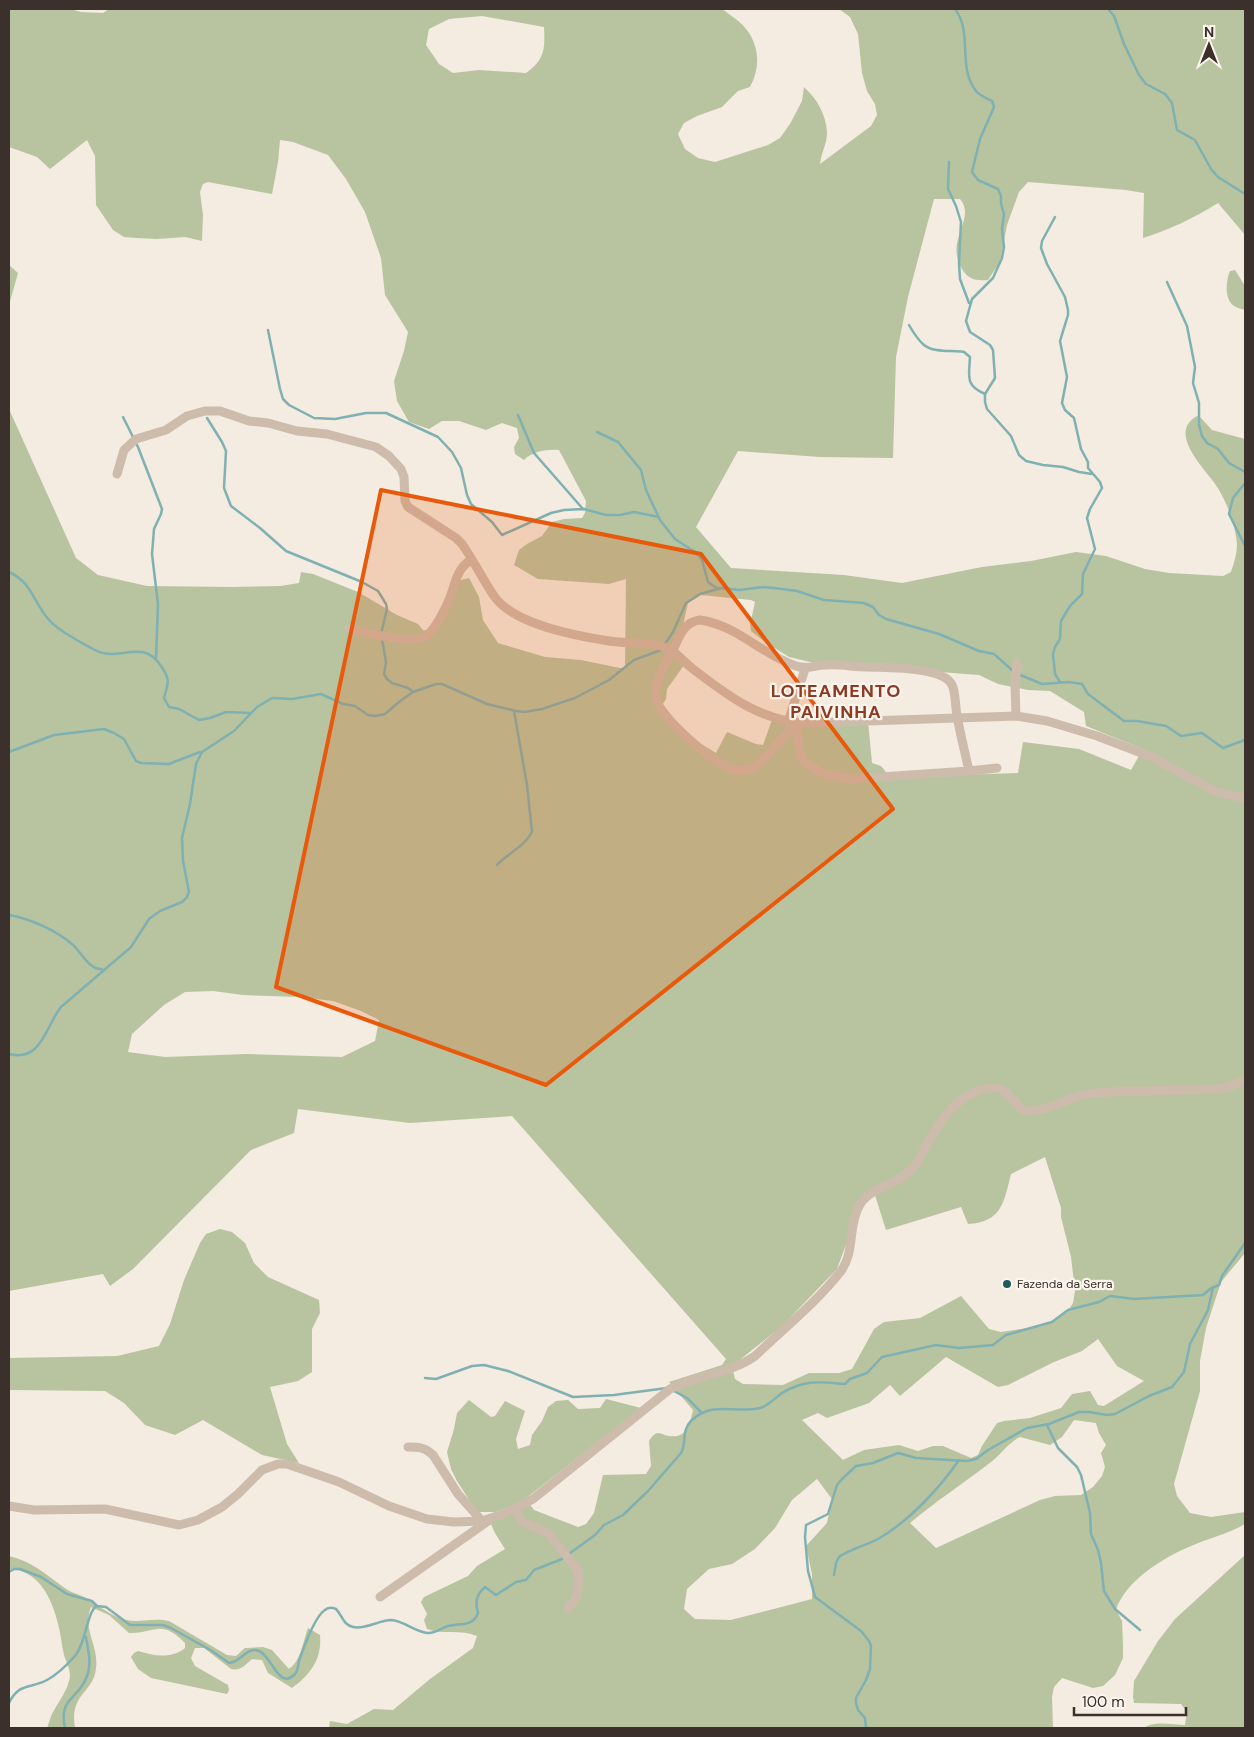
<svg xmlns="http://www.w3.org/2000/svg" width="1254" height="1737" viewBox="0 0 1254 1737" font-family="'DM Sans',sans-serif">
	<rect width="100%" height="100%" fill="#f4ebe1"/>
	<g fill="#b8c4a0" fill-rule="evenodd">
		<path d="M9,9h61l11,3 22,1 6,-4h602c4,0 9,0 12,1 3,1 7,5 10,7 24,16 31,44 17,70l-12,4 -16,16 -25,9 -13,7 -6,11 7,15 13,9 17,4 53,-17 12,-7 10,-14 12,-23 2,-14c13,12 22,27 23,46 0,10 -6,21 -7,31l51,-38 6,-11 -2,-11 -8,-13 -5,-18 -4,-39 -8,-17 -11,-8h406v226l-27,-32c-24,15 -49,27 -75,35l1,-45 -18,-3 -98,-8 -9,10 -12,33 -7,37 -12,18c-13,1 -20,-1 -26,-11 -18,-29 15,-50 -2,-70h-26l-26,98 -12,60 -3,101 -73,-1 -82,-6 -42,76 35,41 113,7 58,8 80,-16 49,-6 45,-9 30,4 39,13 24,4 54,3 8,-4c3,-9 6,-18 6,-27 -1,-17 -9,-40 -18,-55 -10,-18 -54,-56 -22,-74l4,2 11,12 33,9v814l-24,29 -15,46 -6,33v30l-26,93 3,12 13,17 21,4 34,-5v12c-17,10 -36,14 -54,22 -27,11 -66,35 -75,64l6,11 1,24v13l-8,17 -12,11 -10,2 -31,-10 -8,9 -2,10 1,31h-724l1,-7 17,3 27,-15 19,1 37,-31 43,-31 4,-12c-16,-7 -34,-1 -50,-7l-3,-9 3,-6 -6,-12 3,-5 44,-21 9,-10 28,-17 -10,-16 -5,-11 38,-20 6,8 44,17 8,-3 8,-11 9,-38 43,-1 5,-8 -2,-25c2,-3 4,-7 9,-8 4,0 7,3 11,3 18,3 21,-13 24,-26l-24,-28 53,-17 4,-6 -214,-243 -102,7 -112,-14 -4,24 -43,17 -118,119 -23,17 -7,-12 -94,17v-882l67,149 22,17 49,11 85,1 48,-1 19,-3 2,-11 12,2 45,18 39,23 21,9 5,6 9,1 25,-50 12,-3 10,19 4,23 15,23 47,14 36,3 44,9 1,-90 -17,5 -71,-5 -24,-14 5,-15 8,-6 15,-8 10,-14 12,-3 18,-1 3,-5 1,-12 -27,-51c-11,-1 -27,1 -35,10l-9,-6 -1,-7 5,-9 -2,-10 -15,-5 -16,7 -27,-9h-17l-13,8 -20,-7 -12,-21 -3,-20 10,-30 4,-19 -23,-37 -4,-37 -16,-46 -19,-33 -18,-24 -35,-13 -13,-2 -2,22 -6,32 -64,-12 -5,2 -3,8 3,23 -1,26 -17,-4 -28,2 -21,-1 -12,-1 -11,-7 -17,-25 -1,-49 -8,-16 -37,29 -13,-12 -28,-10zM482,16l62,11c1,22 1,32 -18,46l-47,-3 -26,3 -14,-9 -13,-19 3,-16 20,-10zM701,595l50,5 4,2 -5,23 1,6 14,11 24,15 47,11 104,4 39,3 19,9 30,6 22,1 34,21 2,14 57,23 -12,21 -52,-21 -56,-7 -5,31 -128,4 -9,-11 -9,-3 -4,-42 -95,-4 -10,28 -7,-1 -29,-12 -11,21 -33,-20 -24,-23 7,-11 1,-10 20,-28 -13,-14 8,-17 6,-27zM213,991l30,4 58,2 32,4 28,10 18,9 -4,21 -33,16 -95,-3 -82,3 -37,-5 4,-18 32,-29 21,-13zM1045,1157l16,51v9l10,40 4,34 -2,12 -5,8 -25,15 -42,6 -12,-3 -28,-33 -41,22 -36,4 -10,7 -22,40 -13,4h-30l-26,12 -40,-1 -8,-5 -3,-13 50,-40 55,-57 11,-30 12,-40 14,-7 12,38 75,-23 7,17c34,-2 36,-22 43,-50zM1098,1339l19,27 27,15 -40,25 -6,-1 -8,-14 -18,3 -11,14 -31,10 -26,3 -7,2 -15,23 -4,9 -7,3 -28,-12h-10l-15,5 -19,-6 -35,5 -21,10 -41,-40 16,-7 9,5 42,-15 21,-18 10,11 46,-39 52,30 10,-2 46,-23 28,-11zM1074,1420l22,3 3,10 7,12 -5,8 4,14 -3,9 -9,11 -12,8 -26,1 -15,4 -104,48 -26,-25c26,-22 54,-40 81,-61 10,-7 17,-19 29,-25l30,8 12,-8zM817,1479l15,20 -5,24 -21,23 6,28v25l-81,21 -36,-1 -11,-10 3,-20 22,-20 23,-5 23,-15 20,-21 17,-28z"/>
		<path d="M9,265l9,8 -9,32z"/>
		<path d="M1235,270l10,16v24c-3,-1 -8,-2 -11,-4 -10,-7 -8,-26 -4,-35z"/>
		<path d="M220,1229l12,3 13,11 9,20 14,14 51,23 1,13 -8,16v43l-14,9 -28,6 17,57 12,19 -37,-8 -59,-35 -28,15 -30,-10 -21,-22 -19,-12 -96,-1v-32l108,-2 42,-10 11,-22 14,-44 16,-37 6,-9z"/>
		<path d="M606,1399l35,9 -116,91 -15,8 -15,5h-15l-5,-3 -18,-28 -6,-12 -4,-17 7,-23 3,-16 12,-13 22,17 4,-1 10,-15 20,10 -9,28 2,10 12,-4 2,-10 10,-14 6,-14 8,-6 12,-1 10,9 22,-1z"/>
		<path d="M1245,1555v173h-101c11,-8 28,-3 41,-3l2,-13 -6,-8 -47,-1 -1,-6 1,-16 24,-40 17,-22z"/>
		<path d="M9,1556c22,5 35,17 53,30 7,6 16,8 24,12 11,7 22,15 33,20 17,7 33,-1 50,3l58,34 9,1 9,-8 18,-1 9,3 17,19c12,-8 14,-28 19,-41l12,7c2,24 -9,39 -28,53l-24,-15 -6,-13 -10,-1c-7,6 -11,12 -21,10l-27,-21h-9l-4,10 4,8 33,19 1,5 -2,4 -76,-16 -13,-9 -7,-12 3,-4 4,-2c16,5 34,8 47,-3v-5c-25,-25 -29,-9 -56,-10l-20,-18 -18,-8c-9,22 8,39 5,61 -2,25 -27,25 -21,60h-28c2,-5 3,-10 5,-14 6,-12 17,-25 18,-38 0,-10 -6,-17 -7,-26 -4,-31 -15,-80 -54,-81z"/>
	</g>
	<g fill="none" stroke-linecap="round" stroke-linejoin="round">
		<g stroke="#7fb0b2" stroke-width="2.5">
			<path d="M955,9c18,23 2,58 21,82 4,5 10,7 16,10l2,6 -14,32 -8,33 6,8 20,9 3,7v8l3,10 -2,15 2,18 -2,11 -9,20 -21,21 -6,22 4,11 20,13 3,5 2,28 -10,16v8l2,7 24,27 8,19 7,6 17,4 20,2 16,5 13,2"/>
			<path d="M1108,9l6,7 10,28 15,31 7,9 19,10 7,9 5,27 18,10 16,29 7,8 27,17"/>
			<path d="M949,162l-1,27 8,17 5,16 -2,41 1,16 9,24"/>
			<path d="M1055,217l-13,24 -1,7 6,16 18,33 3,13v5l-8,26 7,36 -5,26 3,7 9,8 7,31 7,13v6l12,14 2,6 -12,21 -3,9 8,31 -12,25 -1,20 -12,12 -9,15 -1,18 -5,8 -2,7 2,20 5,8"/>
			<path d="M1167,282l20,44 8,41 -2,16 6,20v22l3,11 5,7 11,6 11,14 16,9"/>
			<path d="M909,325c4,7 9,15 15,20 10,8 28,5 40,7l6,5c-1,20 -5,28 15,37"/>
			<path d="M268,330l12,59 3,10 6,6 25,13 21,1 31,-6h20l52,24 14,15 9,16 6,27 4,9 21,18 10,13 49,-22 13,-3 20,-1 22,6h14l14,-3 25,5"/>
			<path d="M518,415l16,38 49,56"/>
			<path d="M123,417l15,30 24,62 -1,5 -7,15 -2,25 6,50 -2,54"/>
			<path d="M207,418l15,24 4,9 -2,37 7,18 29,22 26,23 76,31 16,9 8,13 1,5 -6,25"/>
			<path d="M597,432l21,10 23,28 5,20 14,30 15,19 23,15 4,6 6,22 10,7"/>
			<path d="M1245,483l-12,15 -4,16 16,32"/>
			<path d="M9,572c24,11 24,31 41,49 10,11 32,22 45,29 24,13 47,-13 66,16 10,14 7,17 3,32l5,9 10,2 20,11 11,-2 16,-6 25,1"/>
			<path d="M382,639l4,23 -2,12 3,5 5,4 16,5 5,4"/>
			<path d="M1018,674l24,10 27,-2 13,2 6,10 36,27h13l29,5 15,10 21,-3 21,15 22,-8"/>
			<path d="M9,752l45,-17 50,-6 10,4 10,6 12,22 5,2 28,1 31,-12"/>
			<path d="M497,865c10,-11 28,-19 35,-33l-5,-47 -13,-74"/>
			<path d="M9,915c22,4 47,15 64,30 9,8 16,25 29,24"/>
			<path d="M9,1054c33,8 36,-27 52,-47l70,-60 18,-28 11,-8 22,-9 5,-5 2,-5 -6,-31 -1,-23 8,-34 6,-40 6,-12 32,-21 23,-24 15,-9 20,1 29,-5 22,10 12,2 13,9 7,1 10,-2 14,-12 14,-10 23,-8h6l45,20 29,7 9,1 17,-3 33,-11 34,-18 25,-20 27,-10 12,-18 13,-29 14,-9 21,-6 18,2 24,-3 11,1 23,3 27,9 40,3 9,4 6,8 7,4 53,15 40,17 15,3 19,17"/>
			<path d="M425,1378l11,1 36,-13 12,-1 24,6 65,26 41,-2 53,-7"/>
			<path d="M674,1391l13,7 15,15"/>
			<path d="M1047,1425l11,23 19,19 4,8 9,38 1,21 7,16 3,13 3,28 11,18 25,21"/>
			<path d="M9,1572l5,-3h6l21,8 26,17 25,7 5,5 9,1 24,18h33l8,3 41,23 17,12c11,0 18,-17 30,-12 12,4 20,39 35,24 4,-3 4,-9 5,-14 4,-12 16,-45 26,-51 3,-3 6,-3 11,-1 6,6 7,16 17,18 12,3 26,-7 38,-7 13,1 23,11 36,13 8,1 14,-5 21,-7 12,-3 25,1 30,-13 -3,-11 -2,-18 7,-26l11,8 20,-13 10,-2 8,-10 28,-11 33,-24 9,-10 19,-10 25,-24 33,-38c6,-10 0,-22 10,-32 22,-21 43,-7 69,-13 8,-2 15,-10 22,-15 24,-14 38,-11 63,-9l5,-5 17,-6 15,-16 54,-12 23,3 34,-3 13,-10 46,-13 16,-12 31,-8 11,-6 24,3 69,-4 7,-6 9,-4 3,-9 23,-33"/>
			<path d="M834,1575l2,-12 3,-6c11,-8 26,-11 39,-18 30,-17 61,-50 81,-79"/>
			<path d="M9,1703c10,-21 22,-14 38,-23 9,-5 20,-15 27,-23 12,-12 13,-47 23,-51"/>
			<path d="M65,1728c-7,-31 14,-28 22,-52 5,-13 1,-26 -1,-39"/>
			<path d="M866,1728l-1,-10 -7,-8 -2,-7v-5l10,-18 4,-11 1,-23 -2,-5 -8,-10 -46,-34 -7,-26 -3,-34 1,-12 22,-11 9,-29 5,-6 14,-13 17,-3 25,-10 18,5 51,3 9,-2 12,-9 39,-22 22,-4 30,-12h10l18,3 8,-1 34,-18 23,-9 12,-15 6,-28 18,-34 5,-23"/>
		</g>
		<g stroke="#cdbbac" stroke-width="9">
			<path d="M117,474l7,-24 12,-11 30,-9 21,-14 18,-5h15l29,10 19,2 29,8 30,3 49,13 13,9 12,13 3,8 1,24 3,6 48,31 6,6c12,17 21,36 32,52 20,29 83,40 115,45 19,3 43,0 60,8 9,5 16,14 24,20 35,27 69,53 115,54l208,-7 31,5 50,15 55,21 64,35 29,6"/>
			<path d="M700,620c37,5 62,35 96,46 10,4 19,-1 30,-1 14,-1 28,2 42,2 18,1 75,-1 84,18 4,8 3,21 5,30 3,19 8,37 12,56l-118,8 -27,-5 -16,-9 -5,-5 -3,-8 -4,-29c-11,11 -30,37 -42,44 -5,3 -13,4 -19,3 -18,-3 -77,-54 -79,-72 -3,-18 11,-35 18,-50 6,-13 10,-26 26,-28z"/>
			<path d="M349,629c18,3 63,17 77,7 10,-7 22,-32 26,-44 4,-13 7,-25 19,-32"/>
			<path d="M1016,716l-1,-31 2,-22"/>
			<path d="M788,722l17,-53"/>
			<path d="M969,771l28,-3"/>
			<path d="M408,1447c10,0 17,0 25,8l25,39 24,27"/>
			<path d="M9,1506l25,4 71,-1 74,16 19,-5 24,-13 16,-13 24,-24 16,-6h9l52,18 50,24 38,13 27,3 28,-1 24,-8 27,-14 137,-110c27,-14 60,-15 85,-33 28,-27 62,-54 86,-85 14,-19 7,-45 18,-65 11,-20 38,-20 52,-36 6,-6 10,-15 14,-22 15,-27 32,-55 64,-60 22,-4 24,23 41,23 19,0 38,-14 57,-17 15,-2 28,-2 42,-3 29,0 58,-1 87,-2l12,-2 17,-7"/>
			<path d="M516,1508l5,13 27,12 29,36 2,12 -3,16 -8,12"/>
			<path d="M380,1597l108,-76"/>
		</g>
	</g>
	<path fill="#e8590c" fill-opacity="0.2" stroke="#e8590c" stroke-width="4" stroke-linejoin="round" d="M381,490l320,64 192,255 -347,276 -270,-98z"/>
	<circle fill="#1f5a5e" stroke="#fbf5ee" stroke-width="2" cx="1007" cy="1284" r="5"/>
	<g text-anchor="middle" stroke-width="4.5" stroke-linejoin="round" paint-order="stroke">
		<g font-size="12" fill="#3b302b" stroke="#fbf5ee" text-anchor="start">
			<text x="1017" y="1288">Fazenda da Serra</text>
		</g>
		<g font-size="18" font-weight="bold" letter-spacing="1" fill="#8c3b22" stroke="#fbf5ee">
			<text x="836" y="697">LOTEAMENTO<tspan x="836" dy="21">PAIVINHA</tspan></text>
		</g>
	</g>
	<rect width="1254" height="1737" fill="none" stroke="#3b302b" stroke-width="20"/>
	<g transform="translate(1209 45)" stroke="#fbf5ee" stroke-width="4" paint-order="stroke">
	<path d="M0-4L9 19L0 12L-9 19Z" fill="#3b302b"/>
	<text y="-8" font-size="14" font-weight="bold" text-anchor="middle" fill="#3b302b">N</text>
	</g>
	<path d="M1074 1707v8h112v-8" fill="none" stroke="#3b302b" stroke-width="2.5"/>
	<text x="1082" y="1707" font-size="15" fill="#3b302b" stroke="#fbf5ee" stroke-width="4" paint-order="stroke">100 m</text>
</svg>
